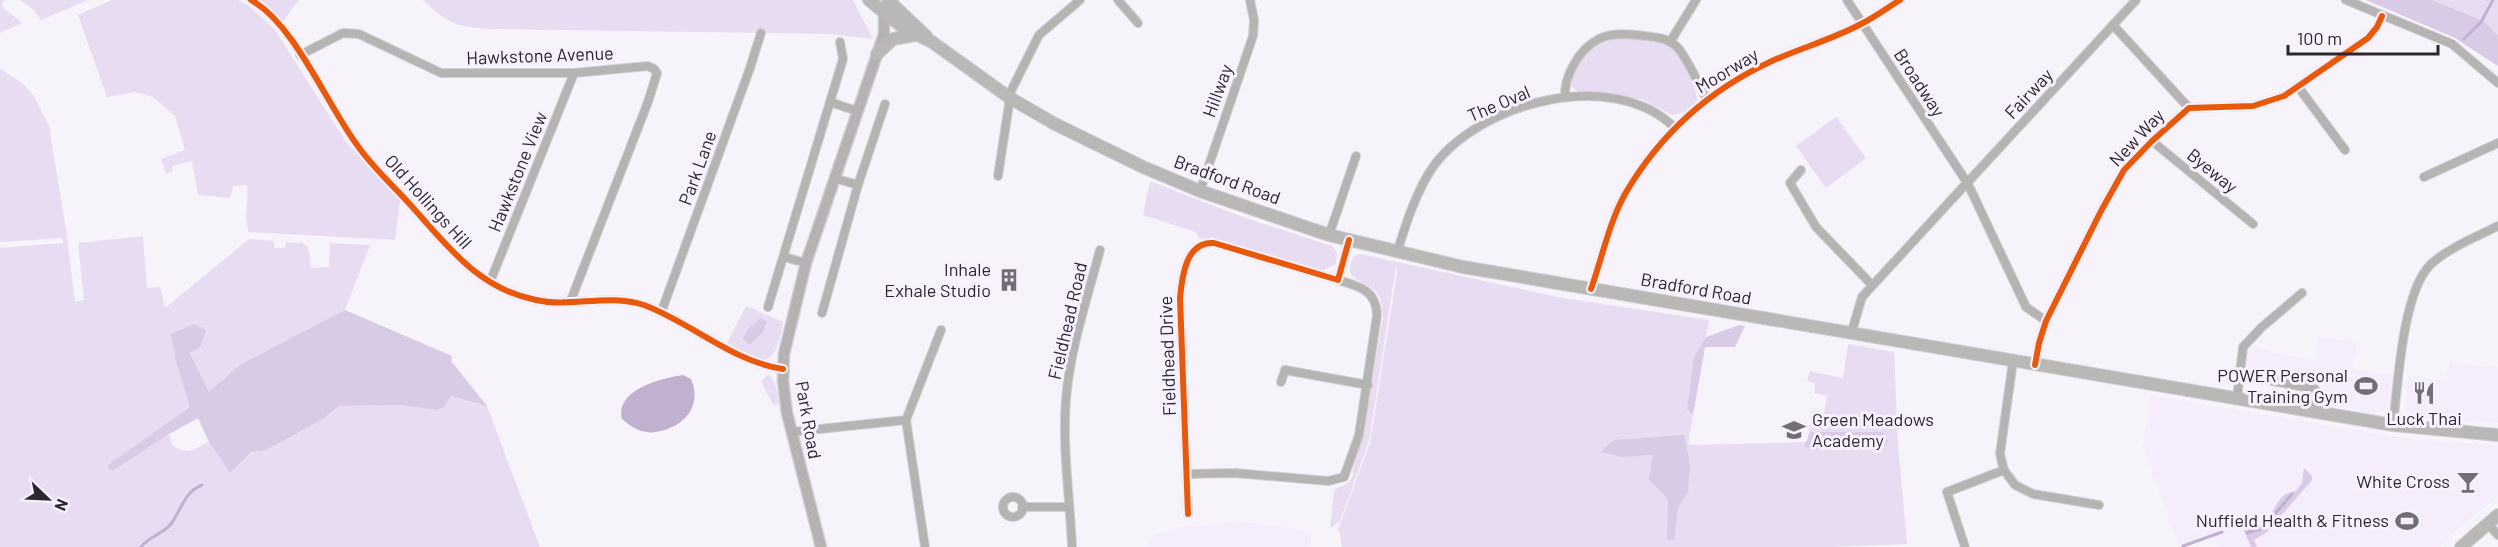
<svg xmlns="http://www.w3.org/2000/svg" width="2498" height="547" viewBox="0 0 2498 547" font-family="Barlow,sans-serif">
	<rect width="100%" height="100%" fill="#f7f3fa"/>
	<g fill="#f5ecfc">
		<path d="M2318,336l39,7 -5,26 41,6 -7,35 -11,3 -57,-9 -14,-12 -70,-10 6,-38 74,17z"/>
		<path d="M2450,363l48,4v56l-73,-4 -17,-4 -3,-7 4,-31 36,3z"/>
		<path d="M2150,395l265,45 83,5v51l-46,38 -12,13h-183l-3,-7 13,-8 45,-56 -8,-8 -2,15 -6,8 -38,36 -14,1 7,19h-33l-6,-14 -33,13 -36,-99z"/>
		<path d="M1240,522l72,9 -2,16h-162l3,-11 30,-9z"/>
	</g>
	<g fill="#e8dcf2" fill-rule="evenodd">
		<path d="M0,0h4l-3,6 21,17 -22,10z"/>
		<path d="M20,0h68l-47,20 -7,-10z"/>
		<path d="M112,0h126l11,6 26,24 71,112 54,59 -5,39 -146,-8c-6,-15 0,-31 -2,-47l-14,1 -3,12 -32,-3 -6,-34 -20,5 1,5 -7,3 -5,-15 24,-9 -10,-34 -22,-19 -18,-5 -28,5 -29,-82z"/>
		<path d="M261,0h38l-16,21z"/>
		<path d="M423,0h430l20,39 -44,-5 -340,-5c-34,-3 -41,-5 -66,-29z"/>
		<path d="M2432,0h66v35l-14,-14z"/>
		<path d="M1636,39c11,1 23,1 33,7 11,6 29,43 28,55l-13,11 -12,3 -32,-16 -61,-7 -7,-4c-3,-22 20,-44 40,-48 7,-2 16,-1 24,-1z"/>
		<path d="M0,69l22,14 11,12 16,30 18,112 8,65 9,-2 -6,-57 65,-7 4,52 13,-1 5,21 84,-69 25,2v7h11l1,-6 16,1 6,4 3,21 18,-1 1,-24 40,2 -25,65 -104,54 -32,29 -19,-41 16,-22 -29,36 13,41 -81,58 4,6 56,-37 3,11c15,11 22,4 37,-3l21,31 23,-21 15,-2 55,-31 16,-13 61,-1 37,5 6,-2 8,-12 36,10 53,141h-540v-299l63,-5 -1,-5 -62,4z"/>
		<path d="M1836,117l30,41 -40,30 -30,-42z"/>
		<path d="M1150,181l90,35 92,30 5,6 -1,12 -11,5 -1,3 -110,-32v-3l-15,2 -3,-7 -53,-17z"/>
		<path d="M1360,254l203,44 146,22 -3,17 -12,19 -7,53 6,6 -5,30 119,-3 5,-30 12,1 3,-17 -13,-3 1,-10 -8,-2 3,-10 33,7 5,-34 46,8 4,92 9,100 -75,3h-490l-2,-13 -2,-4 32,-87 27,-170 -1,-7 -27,175 -29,80 -10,8 4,-39 15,-8 5,-8 -2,-2 10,-34 21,-122c-1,-8 -1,-16 -6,-23 -11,-14 -37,-11 -23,-37zM1683,436l-81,15 11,-11z"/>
		<path d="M746,306l36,15 1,4c-11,48 -19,38 -56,18z"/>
		<path d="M769,374l7,12 3,17 -6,2 -12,-24z"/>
	</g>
	<g fill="#d9cae5">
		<path d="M2366,0h66l52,21 14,14v31l-43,-28z"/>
		<path d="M345,310l107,46 -1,5 36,45 -36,-10 -8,12 -6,2 -37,-5 -61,1 -16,13 -56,31 -15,2 -22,21 -21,-31 -11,-24 -29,16 -56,37 -5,-2v-4l82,-58 -13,-41 -6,-32 23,-10 12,6 -6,17 -10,6 19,39 32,-28z"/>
		<path d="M761,318l6,4 -4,10 -13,13 -7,-6 5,-10z"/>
		<path d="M1739,325l6,1 -10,21h-30l-12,68 -6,-6 7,-53 12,-19z"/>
		<path d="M1811,432h72l5,9 -5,6 -68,3 -11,-4z"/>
		<path d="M1684,435l6,30 -2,27 -10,16 -4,32h-7l1,-41 -19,-19 4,-25 -31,2 -21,-5 12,-12z"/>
		<path d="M2304,468l8,8v4l-45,52 -13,8 3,7h-6l-8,-19 15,-1c4,-4 11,-9 14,-14 6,-11 9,-20 24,-22l6,-8z"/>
	</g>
	<path fill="#c2b0cf" d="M683,375l8,4c11,26 -5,46 -30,52 -5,1 -9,2 -14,1 -10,-1 -18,-7 -25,-13 -7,-30 41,-41 61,-44z"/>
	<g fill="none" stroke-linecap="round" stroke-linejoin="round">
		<g stroke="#c2b0cf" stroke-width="3">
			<path d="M2464,39l17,-17 12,-22"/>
			<path d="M2247,533l16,-5 29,-34"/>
			<path d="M2183,546l39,-14"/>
			<path d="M141,547c7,-10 22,-13 30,-23 11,-15 13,-32 31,-39"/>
		</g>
		<g stroke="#d2cfd5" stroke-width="10">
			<g id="street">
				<path d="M251,0c45,25 77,108 109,149 16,22 37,40 55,61 35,39 65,79 121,90 35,8 72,-7 108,5 48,18 87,56 139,64"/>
				<path d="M1118,0l20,23"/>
				<path d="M1847,0l121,184 58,123 20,14"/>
				<path d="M2346,0l106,44 46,39"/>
				<path d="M2113,25l76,83"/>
				<path d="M1670,42l26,-42"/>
				<path d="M300,55l43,-22 16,1 82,39h133l74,-7 6,3 3,4 -9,29 -77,198"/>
				<path d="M2299,88l46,62"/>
				<path d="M1008,97l31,-62 41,-35"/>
				<path d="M1565,97c-1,-21 14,-48 34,-58 13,-7 32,-5 46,-3 10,1 23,2 31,10 10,9 23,39 30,52"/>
				<path d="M830,102l27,9"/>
				<path d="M2152,141l101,83"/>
				<path d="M1801,170l-11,13 26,44 56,58"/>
				<path d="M998,176l12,-78"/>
				<path d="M2424,177l74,-34"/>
				<path d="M1967,183l169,-183"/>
				<path d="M858,185l27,-81"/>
				<path d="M1200,191l53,-155 1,-16 -4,-20"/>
				<path d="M1329,235l27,-79"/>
				<path d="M1397,253c9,-30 20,-64 38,-89 49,-63 178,-96 239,-37"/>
				<path d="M784,257l22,6"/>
				<path d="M490,282l84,-209"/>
				<path d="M1591,289c11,-31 18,-66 34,-95 35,-60 84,-104 147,-133 29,-13 61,-22 89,-37 14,-7 26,-16 39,-24"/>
				<path d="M768,307l75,-248 -3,-17"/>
				<path d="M661,313l89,-245 11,-35"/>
				<path d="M822,313l36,-128 -24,-7"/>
				<path d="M1851,334l11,-37 103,-112"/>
				<path d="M2013,361l-13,93 4,16 11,15 18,9 66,11"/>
				<path d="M2035,365l4,-22 7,-22 55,-110 23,-41 28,-29 37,-33 64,-2 31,-10 84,-58 9,-11 5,-11"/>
				<path d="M2240,375l75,14 -3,23"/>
				<path d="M1281,382l4,-12 83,15"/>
				<path d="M2237,399l6,-52 19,-20 40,-34"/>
				<path d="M2393,425c5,-40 9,-131 37,-160 18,-17 46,-28 68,-39"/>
				<path d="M791,432l115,-12"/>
				<path d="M1187,474l48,-1 93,8 16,-4 15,-42 18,-120c-1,-25 -18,-29 -39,-35"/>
				<circle cx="1013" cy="507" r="10"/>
				<path d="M1022,507h47"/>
				<path d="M1188,514l-8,-216c2,-22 6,-57 34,-55l124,37 11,-40"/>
				<path d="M2487,523l11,12"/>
				<path d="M925,547l-19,-127 35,-90"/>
				<path d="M1072,547c-2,-49 -10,-99 -6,-148 4,-50 21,-100 34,-149"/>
				<path d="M1965,547l-18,-55 57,-22"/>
			</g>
		</g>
		<g stroke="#d2cfd5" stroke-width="13">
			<path id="secondary" d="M821,547l-34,-134 -4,-32 1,-27 22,-91 78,-229v-22"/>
		</g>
		<g stroke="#d2cfd5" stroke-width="14">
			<g id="primary">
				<path d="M869,0l36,29 27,13 78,56 45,26 88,43 57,24 129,44 134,32 930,158 105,10"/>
				<path d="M888,0l39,37"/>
				<path d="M877,54l16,-15 22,-4"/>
				<path d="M2461,547l37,-32"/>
			</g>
		</g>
		<use href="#street" stroke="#b6b3b3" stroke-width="8"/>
		<use href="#secondary" stroke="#b6b2b3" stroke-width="10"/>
		<use href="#primary" stroke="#bab7b7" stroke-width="12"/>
		<g stroke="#f7f0fd" stroke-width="10">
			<g id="cycleway">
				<path d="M251,0c45,25 77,108 109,149 16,22 37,40 55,61 35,39 65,79 121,90 35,8 72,-7 108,5 48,18 87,56 139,64"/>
				<path d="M1591,289c11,-31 18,-66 34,-95 35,-60 84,-104 147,-133 29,-13 61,-22 89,-37 14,-7 26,-16 39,-24"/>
				<path d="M2035,365l4,-22 7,-22 55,-110 23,-41 28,-29 37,-33 64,-2 31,-10 84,-58 9,-11 5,-11"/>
				<path d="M1188,514l-8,-216c2,-22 6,-57 34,-55l124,37 11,-40"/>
			</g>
		</g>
		<use href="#cycleway" stroke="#e8590c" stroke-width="6"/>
	</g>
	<defs>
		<g id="building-bare" transform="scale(1.8)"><path d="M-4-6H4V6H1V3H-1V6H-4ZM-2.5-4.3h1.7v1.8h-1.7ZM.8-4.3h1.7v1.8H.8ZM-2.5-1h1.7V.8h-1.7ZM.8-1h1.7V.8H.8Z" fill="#726e76" stroke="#f7f0fd" stroke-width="2.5" paint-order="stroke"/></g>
		<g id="stadium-bare" transform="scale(1.8)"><path d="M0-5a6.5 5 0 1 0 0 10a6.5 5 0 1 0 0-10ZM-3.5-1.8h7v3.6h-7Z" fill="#726e76" stroke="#f7f0fd" stroke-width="2.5" paint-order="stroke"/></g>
		<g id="restaurant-bare" transform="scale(1.8)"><path d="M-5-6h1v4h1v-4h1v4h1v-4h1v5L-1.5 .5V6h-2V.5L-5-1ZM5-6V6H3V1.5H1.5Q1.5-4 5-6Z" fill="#726e76" stroke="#f7f0fd" stroke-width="2.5" paint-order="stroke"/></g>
		<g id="school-bare" transform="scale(1.8)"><path d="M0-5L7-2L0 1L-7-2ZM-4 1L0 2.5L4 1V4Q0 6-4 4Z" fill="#726e76" stroke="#f7f0fd" stroke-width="2.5" paint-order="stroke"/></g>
		<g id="bar-bare" transform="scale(1.8)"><path d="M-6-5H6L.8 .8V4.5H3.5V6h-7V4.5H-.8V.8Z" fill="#726e76" stroke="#f7f0fd" stroke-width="2.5" paint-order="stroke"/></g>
	</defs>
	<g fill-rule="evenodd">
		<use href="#building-bare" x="1009" y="280"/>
		<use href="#stadium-bare" x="2366" y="386"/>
		<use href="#restaurant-bare" x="2424" y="393"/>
		<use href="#school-bare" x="1794" y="430"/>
		<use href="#bar-bare" x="2468" y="482"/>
		<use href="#stadium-bare" x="2407" y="521"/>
	</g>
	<g text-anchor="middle" stroke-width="6" stroke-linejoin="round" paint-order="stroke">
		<g font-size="18" fill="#2b272f" stroke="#f7f0fd">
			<text transform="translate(540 56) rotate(-2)" y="6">Hawkstone Avenue</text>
			<text transform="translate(1727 71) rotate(-31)" y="6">Moorway</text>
			<text transform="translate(1919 83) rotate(57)" y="6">Broadway</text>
			<text transform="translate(1218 91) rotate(-70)" y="6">Hillway</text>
			<text transform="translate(2029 94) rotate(-47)" y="6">Fairway</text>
			<text transform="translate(1499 104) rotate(-23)" y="6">The Oval</text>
			<text transform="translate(2137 138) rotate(-47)" y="6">New Way</text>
			<text transform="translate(698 168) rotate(-70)" y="6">Park Lane</text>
			<text transform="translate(2212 171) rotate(39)" y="6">Byeway</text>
			<text transform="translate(518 172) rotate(-68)" y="6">Hawkstone View</text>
			<text transform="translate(1227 180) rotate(20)" y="6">Bradford Road</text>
			<text transform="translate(428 202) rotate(48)" y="6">Old Hollings Hill</text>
			<text transform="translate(1696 289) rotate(10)" y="6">Bradford Road</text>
			<text transform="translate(1068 321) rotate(-77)" y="6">Fieldhead Road</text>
			<text transform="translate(1168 356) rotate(-92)" y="6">Fieldhead Drive</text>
			<text transform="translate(808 420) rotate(80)" y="6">Park Road</text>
		</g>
		<g font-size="18" fill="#2b272f" stroke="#f7f0fd" text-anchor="end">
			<text x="991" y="276">Inhale<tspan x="991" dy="21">Exhale Studio</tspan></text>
			<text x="2348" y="382">POWER Personal<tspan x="2348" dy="21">Training Gym</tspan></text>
			<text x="2424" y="425" text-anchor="middle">Luck Thai</text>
			<text x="1812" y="426" text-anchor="start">Green Meadows<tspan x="1812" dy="21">Academy</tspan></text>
			<text x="2450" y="488">White Cross</text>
			<text x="2389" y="527">Nuffield Health &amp; Fitness</text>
		</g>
	</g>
	<g transform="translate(48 499) rotate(113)" stroke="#f7f0fd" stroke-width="4.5" paint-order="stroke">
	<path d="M0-4.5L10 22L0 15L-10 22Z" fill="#2b272f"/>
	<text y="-9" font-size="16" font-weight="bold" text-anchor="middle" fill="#2b272f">N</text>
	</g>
	<path d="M2288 45v9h150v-9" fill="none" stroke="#2b272f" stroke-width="3"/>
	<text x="2297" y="45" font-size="18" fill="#2b272f" stroke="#f7f0fd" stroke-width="4.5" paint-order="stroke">100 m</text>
</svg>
